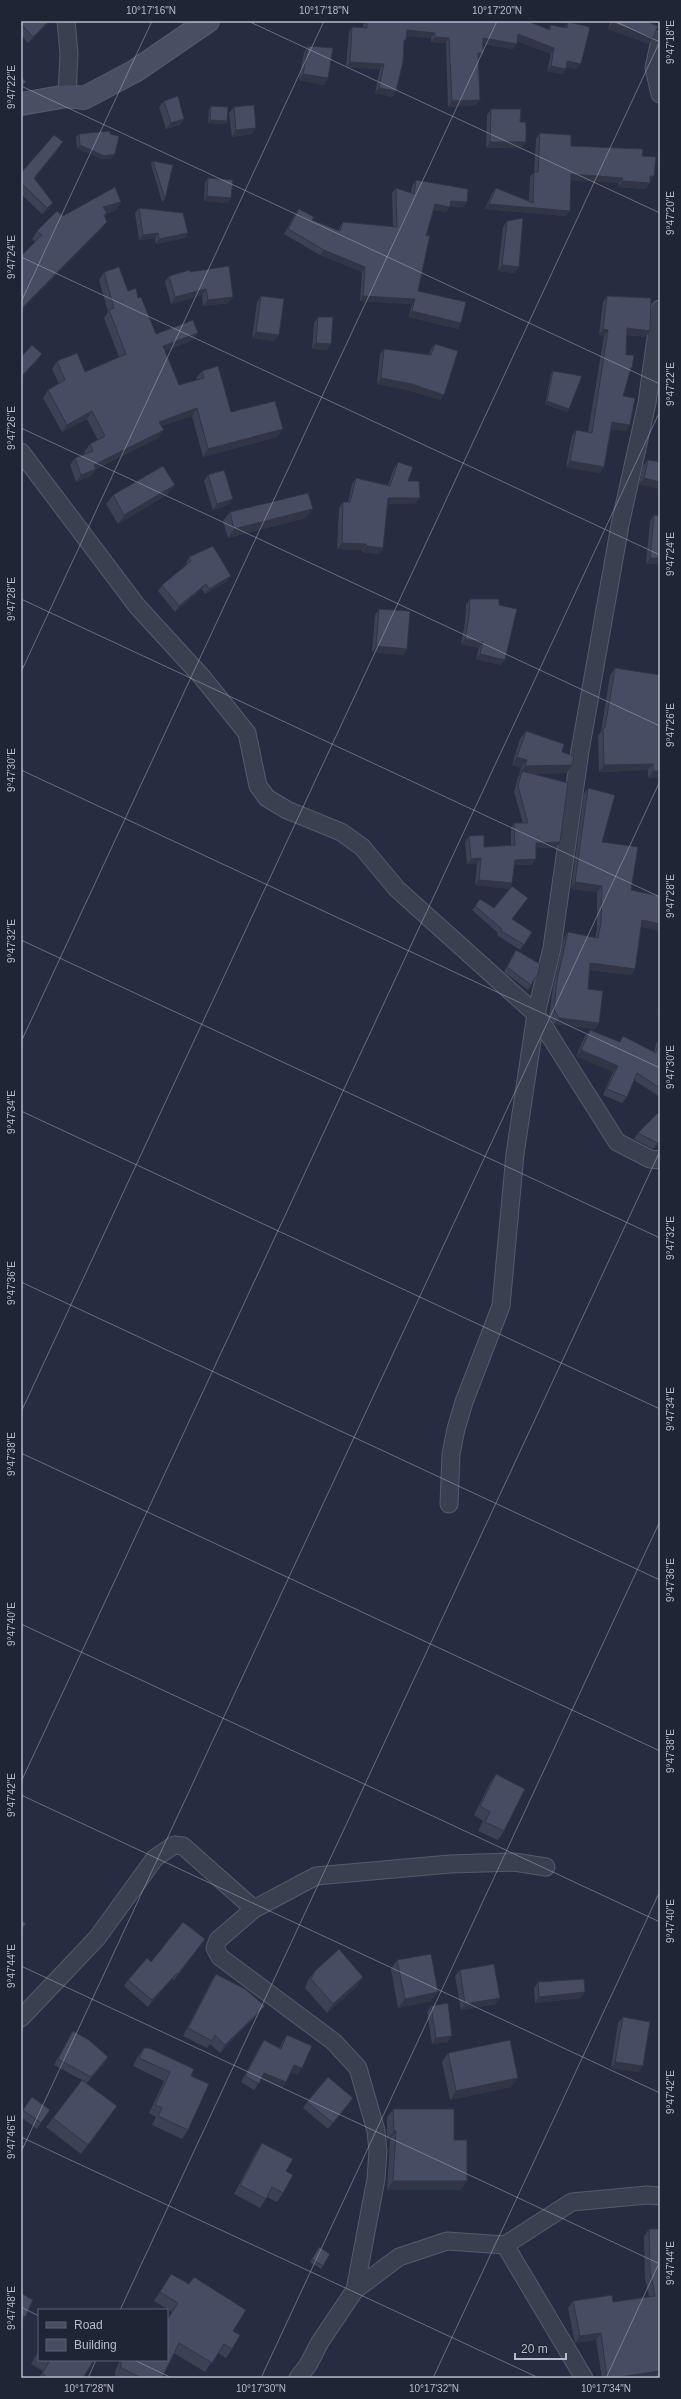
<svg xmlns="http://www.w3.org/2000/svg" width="681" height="2399" viewBox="0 0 681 2399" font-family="Arial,sans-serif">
	<rect width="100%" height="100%" fill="#272d40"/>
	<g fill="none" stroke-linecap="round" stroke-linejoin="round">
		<g stroke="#565b6b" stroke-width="19">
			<g id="minor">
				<path d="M66,21l3,32 -2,43"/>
				<path d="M660,40l-6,28 6,26"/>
				<path d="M21,452l116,154 65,71 45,56 11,53 9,12 20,12 54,22 21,15 35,42 139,125 81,128 33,17 10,1"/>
				<path d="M449,1504l2,-50 5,-25 8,-27 37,-96 14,-152 21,-140 16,-66 28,-197 40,-226 27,-122 13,-94"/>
				<path d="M21,2018l76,-80 58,-80 19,-13 9,1 71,63"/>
				<path d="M505,2245l79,133"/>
				<path d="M355,2290l44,-33 48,-16 58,4 67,-43 75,-7 13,1"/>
				<path d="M298,2378l10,-13 12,-23 35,-52 21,-111 2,-28 -2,-20 -18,-63 -24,-26 -114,-85 -5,-9 3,-8 36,-31 62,-33 134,-12 64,-2 32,5"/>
			</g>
		</g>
		<g stroke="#565b6b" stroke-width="24">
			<path id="secondary" d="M21,104l46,-8 17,2 51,-27 73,-50"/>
		</g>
		<use href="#minor" stroke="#3b4050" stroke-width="17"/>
		<use href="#secondary" stroke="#494e63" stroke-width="22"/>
	</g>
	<g fill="#3c4154">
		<path d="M21,21h30l-23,22 -7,-8z"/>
		<path d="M364,21h163l21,8 3,-4 13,3 4,-6 9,47 -11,-2v2l-4,5 -15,-3 4,-17 -34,-13 -4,8 -30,-5v9l-4,5h-1l2,42 -4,5 -28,2 -2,-64 -15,-1v-4l-24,-2 -4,8 -7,47 -4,6 -17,-4 5,-24 -34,-2 3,-35 3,-5h11z"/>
		<path d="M611,21h34l4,23 -41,-15z"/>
		<path d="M308,46l20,32 -4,7 -25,-5 5,-27z"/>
		<path d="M164,101l20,18 -4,6 -14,4 -7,-22z"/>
		<path d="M211,106l16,15 -2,3 -17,-1 1,-14z"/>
		<path d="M234,107l18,27 -20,3 -3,-24z"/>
		<path d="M491,109l29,13 6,20 -5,6h-35l1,-33z"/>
		<path d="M540,133l31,13 71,10 8,26 -4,7 -28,-2 1,-4 -48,-3 -5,36 -81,-7 7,-16 4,-5 33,13 1,-24 4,-5 2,-33z"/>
		<path d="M79,134h31l3,24 -12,1 -24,-11 -1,-11z"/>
		<path d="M59,148l-25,31 15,30 -7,5 -21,-20v-21z"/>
		<path d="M153,161l12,38 -3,3 -11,-38z"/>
		<path d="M208,178l23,20 -3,5 -24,-2 1,-18z"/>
		<path d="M416,180l51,22 -4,5 -13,-1 -4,6 -12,-2 -8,26 -8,55 43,32 -3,6 -49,-12 3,-13 -52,-3 2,-29 -42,-17 -36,-21 11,-20 4,-5 13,11 26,11 1,-3 4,-6 50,5 -1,-34 4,-5 15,5 1,-7z"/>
		<path d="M121,202l-6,9 -8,2 -2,3 -4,14 -66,12 -3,-3 5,-8 26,-15z"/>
		<path d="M139,208l49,25 -3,5 -29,6 -1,-6 -16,2 -4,-27z"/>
		<path d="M507,221l8,52 -17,-2 5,-44z"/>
		<path d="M104,272l34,26 18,36 37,6 -28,11 14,34 18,-5 -1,-2 6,-7 29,41 52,17 -6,8 -74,20 -11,-41 -30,10 -4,12 -62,31 -5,7 -15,6 -6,-17 5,-7 10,-4 -1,-2 6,-8 8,-4 -11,-21 -25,13 -19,-34 5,-8 11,-6 -7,-15 5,-8 28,11 34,-15 -15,-39 4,-6 -9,-32z"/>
		<path d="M190,272l39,31 -26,3 -1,-11 -31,9 -6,-22 4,-6z"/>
		<path d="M261,296l13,45 -22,-3 5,-36z"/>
		<path d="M607,296l39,41 -19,-2 -1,20 6,13 -3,5 -6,23 3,35 -15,-2 -7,38 -5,6 -33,-6 6,-31 4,-6 12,2 16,-96 -5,-1 4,-33z"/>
		<path d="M318,317l9,33 -15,-1 2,-26z"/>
		<path d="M435,344l5,56 -32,-10 -31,-6 3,-30 4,-5 45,6 2,-6z"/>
		<path d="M553,371l14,41 -22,-8 6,-30z"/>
		<path d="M648,460l12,2v27l-21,-5 4,-18z"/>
		<path d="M398,462l10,19 7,23h-27l-9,50 -17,-2v-2l-25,-1 2,-41 4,-6h5l4,-18 4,-6 32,7 6,-17z"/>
		<path d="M208,475l20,30 -15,5 -9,-29z"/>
		<path d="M168,494l-50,30 -12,-20 7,-9z"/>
		<path d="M230,512l76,6 -78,20 -5,-17z"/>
		<path d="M654,515l6,49h-14l4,-43z"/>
		<path d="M189,557l38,24 -22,13 -3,-5 -27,23 -17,-21 4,-6 25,-20 -1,-2z"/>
		<path d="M470,599l29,6 2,60 -25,-6 3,-11 -18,-4 4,-22 1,-17z"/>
		<path d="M379,609l28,40 -4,6 -31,-3 3,-37z"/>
		<path d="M615,668l45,7v102l-12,1v-8l-49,2 -1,-37 3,-3 9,-57z"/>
		<path d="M526,731l36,21 5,21 -36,1 25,74h-20l-4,17h-18l-2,18 -3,6 -34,-4 2,-21h-10l-2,-22 4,-6 15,11 27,-2v-17l3,-5h9l-9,-31 4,-15 2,-3h-1l2,-6 -9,-3 8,-26z"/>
		<path d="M588,788l14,54 29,48 10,37 -6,42 -4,6 -41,-5 -2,19 11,34 -4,6 -41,-5 -5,-8 4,-29 11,-49 4,-6 27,6 2,-9v-37l-26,-3 13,-95z"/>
		<path d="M480,899l52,33 -12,18 -23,-15 1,-2 -26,-23z"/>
		<path d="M516,950l15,35 -3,5 -24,-18 8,-16z"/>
		<path d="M660,1003v11l-2,-1z"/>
		<path d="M590,1030l29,12 4,-6 31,16 2,-8 4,-6v59l-26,-17 -7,17 -5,6 -19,-8 10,-23 -37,-16 9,-20z"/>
		<path d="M660,1111v32l-7,6 -19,-10 4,-6z"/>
		<path d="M496,1774l8,57 -6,9 -20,-9 5,-10 -9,-6 16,-32z"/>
		<path d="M205,1939l-31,41 -2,-1 -24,28 -24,-21 4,-6 23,-18z"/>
		<path d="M397,1960l34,41 -33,7 -7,-39z"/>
		<path d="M460,1970l36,34 -35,6 -6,-34z"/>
		<path d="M315,1971l48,6 -6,9 -30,27 -22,-25 3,-8z"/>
		<path d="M216,1974l43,39 -39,40 -10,-9 -3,4 -24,-12 28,-54z"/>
		<path d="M538,1982l47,10 -4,6 -46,5 -1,-15z"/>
		<path d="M431,2006l17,36 -16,2 -5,-32z"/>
		<path d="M623,2017l16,55 -28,-4 7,-45z"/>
		<path d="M73,2031l31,33 -17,19 -2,-1 26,33 -30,39 -35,-27 36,-47 -28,-15 15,-28z"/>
		<path d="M287,2035l15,33 -4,7 -7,-3 -5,10 -4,6 -21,-9 -7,11 -13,-8 19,-36 4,-6 16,8 2,-6z"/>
		<path d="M144,2048l47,28 -3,54 -6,9 -30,-14 4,-8 -7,-4 15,-32 -31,-15 5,-10z"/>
		<path d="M448,2053l63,34 -61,13 -8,-38z"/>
		<path d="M32,2097l18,13 -13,19 -16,-12v-5z"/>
		<path d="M353,2098l-25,31 -25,-21 4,-6z"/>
		<path d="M393,2109l61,31 7,50h-74l3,-50h-3v-22z"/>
		<path d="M262,2143l24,28 -3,22 -6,9 -10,-5 -7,11 -26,-14 22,-42z"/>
		<path d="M649,2229h11v149h-58l-6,-38 -21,3 -7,-35 5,-7 40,1 36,-5 -4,-19 -1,-42z"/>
		<path d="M317,2250l6,16 -2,3 -11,-7z"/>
		<path d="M171,2274l18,10 5,-7 39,54 -1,18 -6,9 -8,-5 -13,19 -31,-19 -12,25h-45l-2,-1v-6l5,-11h47v-41l5,-7 -18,-11z"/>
		<path d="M39,2350v10h55l-11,18h-44l4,-7 -12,-7z"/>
	</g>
	<g fill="#313545">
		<path d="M49,21h2l-23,22 5,-6z"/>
		<path d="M613,23l40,15 -4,6 -41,-15z"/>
		<path d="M407,30l28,3 -4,5 -27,-2z"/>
		<path d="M518,34l36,14 -3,6 -37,-14z"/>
		<path d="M435,37l14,1 -3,5 -15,-1z"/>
		<path d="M483,38l34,6 -4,5 -34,-6z"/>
		<path d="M478,53h5l-4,5h-5z"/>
		<path d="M567,61l14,3 -4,5 -14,-3z"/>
		<path d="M350,62l34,2 -4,5 -34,-2z"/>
		<path d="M551,66l15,3 -4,5 -15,-3z"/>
		<path d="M303,74l25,4 -4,7 -25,-5z"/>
		<path d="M26,82l-4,7h-1v-2z"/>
		<path d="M379,88l17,3 -4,6 -17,-4z"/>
		<path d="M480,100l-4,5 -28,2 4,-6z"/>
		<path d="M184,119l-4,6 -14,4 5,-6z"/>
		<path d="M210,120l17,1 -2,3 -17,-1z"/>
		<path d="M256,128l-4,6 -20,3 4,-7z"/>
		<path d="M63,142l-4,6 -29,36 4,-6z"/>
		<path d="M490,142h36l-5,6h-35z"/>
		<path d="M80,145l35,9 -2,4 -12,1 -24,-11z"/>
		<path d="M571,174l52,4 -4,5 -52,-3z"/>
		<path d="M650,176h4l-4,6 -4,-1z"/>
		<path d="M622,181l28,2 -4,6 -28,-2z"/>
		<path d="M207,196l24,2 -3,5 -24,-2z"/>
		<path d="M451,201l16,1 -4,5 -16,-1z"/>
		<path d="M121,202l-6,9 -18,4 6,-8z"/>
		<path d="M53,203l-4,6 -7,5 5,-6z"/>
		<path d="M435,204l15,3 -4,5 -14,-2z"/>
		<path d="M489,204l81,7 -4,5 -81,-7z"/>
		<path d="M107,222l-6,8 -80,81v-2z"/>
		<path d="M158,233l-3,5 -16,2 4,-5z"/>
		<path d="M188,233l-3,5 -29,6 3,-5z"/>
		<path d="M324,250l41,17 -3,5 -42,-17z"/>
		<path d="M502,265l17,2 -4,6 -17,-2z"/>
		<path d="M206,289l-4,6 -31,9 4,-7z"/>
		<path d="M363,296l52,3 -3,5 -52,-3z"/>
		<path d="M233,297l-4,6 -26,3 5,-6z"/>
		<path d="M412,311l49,12 -3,6 -49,-12z"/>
		<path d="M627,328l23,3 -4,6 -23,-3z"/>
		<path d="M603,329l5,1 -4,6 -5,-1z"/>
		<path d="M256,332l23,3 -5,6 -22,-3z"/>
		<path d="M198,333l-5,7 -35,14 5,-8z"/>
		<path d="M316,343l15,1 -4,6 -15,-1z"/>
		<path d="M42,354l-4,6 -17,18v-1z"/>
		<path d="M381,378l31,6 32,11 -4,5 -32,-10 -31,-6z"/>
		<path d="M547,401l22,8 -2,3 -22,-8z"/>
		<path d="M197,408l-5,8 -38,13 5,-7z"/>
		<path d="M92,411l-5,8 -25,13 5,-7z"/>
		<path d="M612,422l18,3 -4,6 -18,-3z"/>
		<path d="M283,429l-6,8 -74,20 5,-8z"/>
		<path d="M164,430l-6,8 -63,31h1l-5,7 -15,6 5,-7 13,-10z"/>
		<path d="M570,461l34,6 -5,6 -33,-6z"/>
		<path d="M644,478l16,4v7l-21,-5z"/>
		<path d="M175,485l-7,9 -50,30 6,-9z"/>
		<path d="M388,498h32l-5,6h-31z"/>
		<path d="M233,499l-5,6 -15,5 4,-6z"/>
		<path d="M313,509l-7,9 -78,20 6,-9z"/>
		<path d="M342,543l24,1 -4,6 -25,-1z"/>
		<path d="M366,546l17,2 -4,6 -17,-2z"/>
		<path d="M650,558h10v6h-14z"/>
		<path d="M231,576l-4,5 -22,13 4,-5z"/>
		<path d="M206,584l-4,5 -27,23 4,-6z"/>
		<path d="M465,639l18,3 -4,6 -18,-4z"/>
		<path d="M376,646l31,3 -4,6 -31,-3z"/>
		<path d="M480,654l25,6 -4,5 -25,-6z"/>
		<path d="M517,757l10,3 -6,8 -9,-3z"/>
		<path d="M653,764l-5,6 -49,2 5,-7z"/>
		<path d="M572,765l-5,8 -46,1 1,-3 -2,3h-1l6,-8z"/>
		<path d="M653,771h7v6l-12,1z"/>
		<path d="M560,842l-4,6h-24l4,-5z"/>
		<path d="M481,858l-4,6h-10l4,-5z"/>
		<path d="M536,859l-4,6h-21l4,-5z"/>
		<path d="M479,880l33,3 -3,6 -34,-4z"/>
		<path d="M575,882l27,4 -5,6 -26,-3z"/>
		<path d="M642,920l18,4v8l-23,-6z"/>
		<path d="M590,963l45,6 -4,6 -45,-6z"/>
		<path d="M559,1018l40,5 -4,6 -41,-5z"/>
		<path d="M581,1050l37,16 -5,6 -37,-16z"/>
		<path d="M660,1140v3l-7,6 4,-6z"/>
		<path d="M177,1973l-5,6 -24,28 4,-7z"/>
		<path d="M363,1977l-6,9 -30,27 6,-9z"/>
		<path d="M438,1992l-7,9 -33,7 7,-9z"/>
		<path d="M585,1992l-4,6 -46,5 4,-6z"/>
		<path d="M500,1998l-4,6 -35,6 4,-6z"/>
		<path d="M265,2006l-6,7 -39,40 5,-8z"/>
		<path d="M452,2036l-4,6 -16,2 4,-6z"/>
		<path d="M108,2057l-4,7 -17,19 4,-6z"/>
		<path d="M615,2062l28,4 -4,6 -28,-4z"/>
		<path d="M294,2065l8,3 -4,7 -8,-4z"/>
		<path d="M264,2073l22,9 -4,6 -22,-9z"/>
		<path d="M518,2078l-7,9 -61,13 6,-9z"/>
		<path d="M353,2098l-4,7 -21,24 5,-6z"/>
		<path d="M117,2106l-6,9 -30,39 7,-9z"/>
		<path d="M394,2131h2l-6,9h-3z"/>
		<path d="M393,2181h74l-6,9h-74z"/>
		<path d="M21,2315l4,2 -4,6z"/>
		<path d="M601,2333l-5,7 -21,3 5,-7z"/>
		<path d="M659,2371l-5,7h-40z"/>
	</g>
	<g fill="#464c62" stroke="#313545">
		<path d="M21,21h28l-16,16 -12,-13z"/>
		<path d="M367,21h160l23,9 1,-5 16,3 1,-6 22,5 -9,37 -14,-3 -1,8 -15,-3 3,-18 -36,-14 -1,10 -34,-6v15h-5l2,47 -28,1 -3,-63 -14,-1v-4l-28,-3 -1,10h-2l-1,22 -7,29 -17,-3 5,-24 -34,-2 2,-35 15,1z"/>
		<path d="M613,21h32l13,5 -5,12 -40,-15z"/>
		<path d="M308,46l25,2 -5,30 -25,-4z"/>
		<path d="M21,76l5,6 -5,5z"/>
		<path d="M178,96l6,23 -13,4 -7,-22z"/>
		<path d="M254,105l2,23 -20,2 -2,-23z"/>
		<path d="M211,106l17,1 -1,14 -17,-1z"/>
		<path d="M491,109h30l-1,13h6v20h-36z"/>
		<path d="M110,131v3l9,2 -4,18 -11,2 -24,-11 -1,-11z"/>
		<path d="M540,133l31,2v11l72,3 -1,7 14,1 -2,19h-4v7l-28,-2 1,-3 -52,-4 -1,37 -81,-7 7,-16 37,15 1,-31h4z"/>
		<path d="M54,135l9,7 -29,36 19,25 -6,5 -26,-25v-10z"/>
		<path d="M153,161l20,4 -8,34z"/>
		<path d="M208,178l25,2 -2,18 -24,-2z"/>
		<path d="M416,180l52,9 -1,13 -16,-1 -1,6 -15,-3 -9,32 4,-1 -12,56 48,11 -5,21 -49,-12 3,-12 -52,-3 2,-29 -41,-17 -36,-21 11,-20 15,8 -2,3 28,11 3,-9 54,5 -1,-39 18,6z"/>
		<path d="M115,187l6,15 -18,5 4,6 -3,2 3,7 -86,87v-53l21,-21 -5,-4 20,-20 6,5z"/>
		<path d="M139,208l44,5 5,20 -29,6 -1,-6 -15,2z"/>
		<path d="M523,218l-4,49 -17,-2 5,-44z"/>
		<path d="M229,266l4,31 -25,3 -2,-11 -31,8 -6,-21 21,-6v2z"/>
		<path d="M119,267l9,24 8,-3 2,10 3,-1 15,37 37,-14 5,13 -35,13 16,39 25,-7 -2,-7 16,-5 13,46 44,-11 8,28 -75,20 -11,-41 -38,14 5,8 -70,35 2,4 -15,6 -6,-17 18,-7 -3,-7 15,-8 -13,-25 -25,14 -19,-35 17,-10 -8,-19 20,-8 8,19 41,-18 -17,-44 5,-2 -10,-36z"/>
		<path d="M261,296l23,3 -5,36 -23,-3z"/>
		<path d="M607,296l44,2 -1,33 -23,-3 -1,27h8l-2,13h-1l-8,28 12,2 -5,27 -18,-3 -8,45 -34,-6 6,-31 16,3 16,-103 -5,-1z"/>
		<path d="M318,317h15l-2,27 -15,-1z"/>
		<path d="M435,344l23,7 -14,44 -32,-11 -31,-6 3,-29 47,6z"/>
		<path d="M32,345l10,9 -21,23v-20z"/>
		<path d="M553,371l29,5 -13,33 -22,-8z"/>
		<path d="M648,460l12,2v20l-16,-4z"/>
		<path d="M398,462l15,5 -5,14h11l1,17h-32l-5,50 -17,-2v-2l-24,-1 1,-41h7l6,-24 34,8z"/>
		<path d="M163,466l12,19 -51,30 -11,-20z"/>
		<path d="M224,470l9,29 -16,5 -9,-29z"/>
		<path d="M308,493l5,16 -79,20 -4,-17z"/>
		<path d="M654,515l6,1v42h-10z"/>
		<path d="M213,546l18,30 -22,13 -3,-5 -27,22 -17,-21 29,-24 -2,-4z"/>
		<path d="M470,599h29v6l18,4 -12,51 -25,-6 3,-12 -18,-3 4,-23z"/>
		<path d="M379,609l31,2 -3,38 -31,-3z"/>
		<path d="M615,668l45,7v96h-7v-7l-49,1 -1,-37h2z"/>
		<path d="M526,731l38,13 -2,8 12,4 -2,9 -47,1 2,-6 -10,-3z"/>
		<path d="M522,771l46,12 -8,59 -24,1v16l-21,1 -3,23 -33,-3 2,-22 -10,1 -2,-23 15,-1v12l31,-2 -1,-22h14l-10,-37z"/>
		<path d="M588,788l27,7 -13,47 36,5 -7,43 29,6v28l-18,-4 -7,49 -45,-6 -2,26 15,2 -4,32 -40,-5 -5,-8 3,-30 11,-48 30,6 3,-15 1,-37 -27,-4z"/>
		<path d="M512,886l16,12 -16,21 20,13 -8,13 -24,-15 2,-1 -27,-23 5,-7 14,9z"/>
		<path d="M516,950l24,14 -2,10 -7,11 -24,-18z"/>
		<path d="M590,1030l30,12 3,-6 33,17 4,-14v49l-23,-15 -10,24 -20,-8 11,-23 -37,-16z"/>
		<path d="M660,1111v29l-3,3 -19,-10z"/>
		<path d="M496,1774l29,15 -21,42 -19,-9 5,-10 -10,-6z"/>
		<path d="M21,1920l5,4 -5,6z"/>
		<path d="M183,1922l22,17 -27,35 -1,-1 -25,27 -24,-20 19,-22 4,4z"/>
		<path d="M339,1949l24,28 -30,27 -22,-25 4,-8z"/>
		<path d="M431,1954l7,38 -33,7 -8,-39z"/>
		<path d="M494,1964l6,34 -35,6 -5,-34z"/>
		<path d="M216,1974l29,15 20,17 -40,39 -10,-10 -3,6 -24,-13z"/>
		<path d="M584,1979l1,13 -46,5 -1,-15z"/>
		<path d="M448,2003l4,33 -16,2 -5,-32z"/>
		<path d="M623,2017l27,5 -7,44 -28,-4z"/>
		<path d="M73,2031l16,9 19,17 -17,20 -33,-18z"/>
		<path d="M287,2035l25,11 -10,22 -8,-3 -8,17 -22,-9 -5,11 -14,-8 19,-36 17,9z"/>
		<path d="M510,2040l8,38 -62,13 -8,-38z"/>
		<path d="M144,2048h5l45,21 -3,7 18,8 -21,46 -30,-14 4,-8 -7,-3 15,-33 -31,-14z"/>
		<path d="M328,2077l25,21 -20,25 -26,-21z"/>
		<path d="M82,2080l35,26 -29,39 -35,-27z"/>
		<path d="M32,2097l18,13 -9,13 -18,-13z"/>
		<path d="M393,2109h61v31h13v41h-74l3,-50h-2z"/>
		<path d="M262,2143l31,16 -7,12 7,4 -10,18 -11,-6 -6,12 -26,-14z"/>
		<path d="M649,2229h11v149l-1,-7 -45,7h-7l-6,-45 -21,3 -7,-35 39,-6 1,7 42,-6 -5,-25z"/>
		<path d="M319,2247l11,7 -7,12 -11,-7z"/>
		<path d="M171,2274l18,10 5,-7 52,33 -13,21 7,4 -8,14 -8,-5 -12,19 -33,-20 -17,35h-20l-21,-10v-5l1,-3h45v-40l11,-17 -18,-11z"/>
		<path d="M21,2293l12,7 -8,17 -4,-2z"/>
		<path d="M39,2352v4l-2,-1z"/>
		<path d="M45,2360h49l-11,18h-34l-7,-4 7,-12z"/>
	</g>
	<path fill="none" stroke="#b8bbcb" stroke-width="1" stroke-opacity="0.45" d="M248,21l412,192M614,21l46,21M21,86l639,298M21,257l639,298M21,302l131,-281M21,428l639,298M21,599l639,298M21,672l303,-651M21,770l639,298M21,940l639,298M21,1042l476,-1021M21,1111l639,298M21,1282l639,298M21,1412l639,-1371M21,1453l639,298M21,1624l639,298M21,1782l639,-1371M21,1795l639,298M21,1966l639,298M21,2137l518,241M21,2152l639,-1371M21,2307l18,9M120,2310l540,-1159M134,2360l38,18M88,2378l8,-18M261,2378l399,-857M433,2378l227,-487M606,2378l54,-117"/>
	<rect width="681" height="2399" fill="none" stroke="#202536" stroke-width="44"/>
	<rect x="38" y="2309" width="130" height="52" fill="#202536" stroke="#5d6172"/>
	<rect x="46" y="2322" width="20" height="6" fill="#494e63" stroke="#5d6172"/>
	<text x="74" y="2329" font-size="12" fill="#b8bbcb">Road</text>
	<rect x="46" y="2339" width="20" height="12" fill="#464c62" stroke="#5d6172"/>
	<text x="74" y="2349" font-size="12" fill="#b8bbcb">Building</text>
	<path d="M515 2353v6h51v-6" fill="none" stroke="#b8bbcb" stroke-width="2"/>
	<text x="521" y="2353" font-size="12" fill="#b8bbcb" stroke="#202536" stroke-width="3" paint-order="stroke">20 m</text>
	<rect x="22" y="22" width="637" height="2355" fill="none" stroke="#b8bbcb" stroke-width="1.5"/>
	<g font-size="10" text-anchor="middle" fill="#b8bbcb">
		<text x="151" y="14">10°17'16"N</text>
		<text x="324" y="14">10°17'18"N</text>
		<text x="497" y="14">10°17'20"N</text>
		<text transform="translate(670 42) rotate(-90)" y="4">9°47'18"E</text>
		<text transform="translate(11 87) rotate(-90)" y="4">9°47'22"E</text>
		<text transform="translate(670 213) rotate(-90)" y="4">9°47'20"E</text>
		<text transform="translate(11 257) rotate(-90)" y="4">9°47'24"E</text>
		<text transform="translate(670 384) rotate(-90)" y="4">9°47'22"E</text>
		<text transform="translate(11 428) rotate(-90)" y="4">9°47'26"E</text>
		<text transform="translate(670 554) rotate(-90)" y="4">9°47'24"E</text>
		<text transform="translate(11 599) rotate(-90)" y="4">9°47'28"E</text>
		<text transform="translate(670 725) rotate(-90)" y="4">9°47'26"E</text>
		<text transform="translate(11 770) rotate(-90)" y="4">9°47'30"E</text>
		<text transform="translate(670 896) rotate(-90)" y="4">9°47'28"E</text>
		<text transform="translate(11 941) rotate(-90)" y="4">9°47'32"E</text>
		<text transform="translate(670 1067) rotate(-90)" y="4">9°47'30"E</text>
		<text transform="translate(11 1112) rotate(-90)" y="4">9°47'34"E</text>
		<text transform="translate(670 1238) rotate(-90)" y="4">9°47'32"E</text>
		<text transform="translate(11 1283) rotate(-90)" y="4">9°47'36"E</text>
		<text transform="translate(670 1409) rotate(-90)" y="4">9°47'34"E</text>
		<text transform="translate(11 1454) rotate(-90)" y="4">9°47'38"E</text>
		<text transform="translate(670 1580) rotate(-90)" y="4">9°47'36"E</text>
		<text transform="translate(11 1624) rotate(-90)" y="4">9°47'40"E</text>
		<text transform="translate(670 1751) rotate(-90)" y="4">9°47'38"E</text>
		<text transform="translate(11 1795) rotate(-90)" y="4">9°47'42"E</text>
		<text transform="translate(670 1921) rotate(-90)" y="4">9°47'40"E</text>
		<text transform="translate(11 1966) rotate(-90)" y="4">9°47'44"E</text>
		<text transform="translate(670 2092) rotate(-90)" y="4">9°47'42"E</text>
		<text transform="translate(11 2137) rotate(-90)" y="4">9°47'46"E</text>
		<text transform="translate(670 2263) rotate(-90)" y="4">9°47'44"E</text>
		<text transform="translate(11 2308) rotate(-90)" y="4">9°47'48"E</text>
		<text x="89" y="2392">10°17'28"N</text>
		<text x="261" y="2392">10°17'30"N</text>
		<text x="434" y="2392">10°17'32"N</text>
		<text x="606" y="2392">10°17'34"N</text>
	</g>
</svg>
